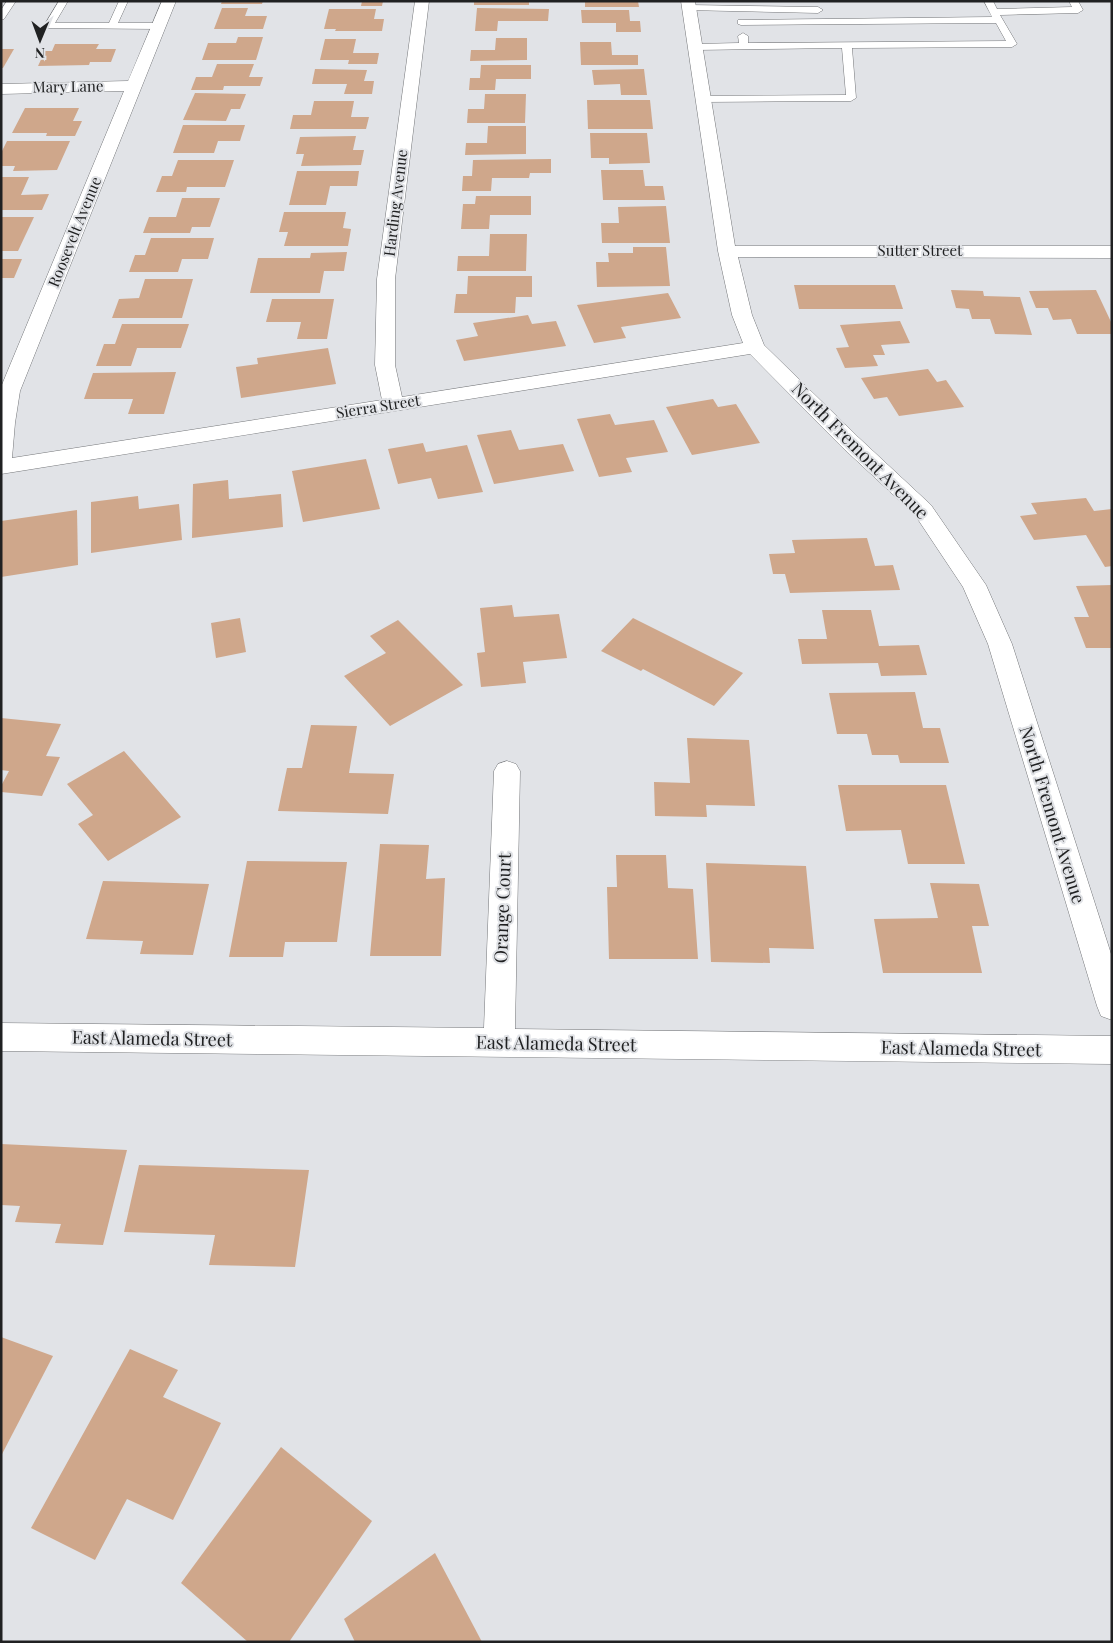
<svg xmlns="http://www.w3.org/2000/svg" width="1113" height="1643" viewBox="0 0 1113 1643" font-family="'Playfair Display',serif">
	<rect width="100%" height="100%" fill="#e1e3e7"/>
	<g fill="#cfa78b">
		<path d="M222,1h41l-1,3h-41z"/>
		<path d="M362,1h21l-1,5h-21z"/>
		<rect x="474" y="1" width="55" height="4"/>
		<path d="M585,1h53l1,6h-54z"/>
		<path d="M222,8h26l-3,8h22l-4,13h-49z"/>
		<path d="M477,8l72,1 -1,12h-50l-1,10h-22z"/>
		<path d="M329,9h47l-2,10h10l-2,12h-47l1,-2h-12z"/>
		<path d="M581,10h48l1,11h10l1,11h-25v-9h-34z"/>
		<path d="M238,37h25l-7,23h-54l6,-17h28z"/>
		<path d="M496,38h31v22l-57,1 1,-11h24z"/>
		<path d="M325,39h31l-3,14h26l-2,11h-29l1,-4h-29z"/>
		<path d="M580,42h31l1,13h26v10h-57z"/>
		<path d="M55,44h44l-3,5h20l-5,13h-21l-1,3 -51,1 7,-15h7z"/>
		<path d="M1,49h13l-11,19h-2z"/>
		<path d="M217,64h37l-5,13h14l-3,9h-36l-1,4h-32l5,-13h16z"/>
		<path d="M481,65h50v14h-35l-1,11h-26l1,-12h10z"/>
		<path d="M315,69l52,1 -3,11h10l-2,13h-28l3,-10h-35z"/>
		<path d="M644,69l3,26h-26l-1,-11 -26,1 -2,-15z"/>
		<path d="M195,93l51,1 -6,15h-9l-5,12 -43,-1z"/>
		<path d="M485,94h41l-1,29h-58l1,-14h16z"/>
		<path d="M587,100h63l3,29h-65z"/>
		<path d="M314,101h40l-3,16h18l-3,12h-76l3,-14h18z"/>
		<path d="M25,108h54l-6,13h9l-7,15h-29l1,-3h-35z"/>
		<path d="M183,125h62l-5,16h-22l-4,12h-41z"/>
		<path d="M488,126h38v28l-61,1 1,-12h21z"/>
		<path d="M590,133h57l3,30 -41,1v-6h-18z"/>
		<path d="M356,136l-3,14h11l-3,15 -60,1 3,-12h-8l4,-17z"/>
		<path d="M7,141h63l-13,29 -44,1 2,-5h-14v-13z"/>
		<path d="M551,159v14h-21l-1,5h-37l-1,13h-29l1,-15h9l1,-16z"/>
		<path d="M178,160h56l-9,27h-38l-1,5h-30l6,-16h10z"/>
		<path d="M601,170h42l2,16h18l2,14h-62z"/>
		<path d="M297,171h62l-2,15h-27l-4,19h-37z"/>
		<path d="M1,177h28l-8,18 28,-1 -7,16h-41z"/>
		<path d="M476,196h55v19h-41l-1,14h-28l2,-25h12z"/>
		<path d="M182,198h38l-10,29h-18l-2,6h-47l6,-16h27z"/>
		<path d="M666,206l4,37h-68l-1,-20h18l-1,-16z"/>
		<path d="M284,212h62l-3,16 8,1 -3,17h-64l4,-14h-9z"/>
		<path d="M1,217h33l-16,34h-17z"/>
		<path d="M490,234h37l-1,37h-69l1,-15h31z"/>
		<path d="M151,238h63l-6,21h-26l-4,13h-49l6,-17h10z"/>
		<path d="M633,247h33l4,39 -73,1 -1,-25h13l-1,-9h25z"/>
		<path d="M347,252l-3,19h-20l-4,22h-70l8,-35h52l1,-5z"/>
		<path d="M1,259h21l-8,19h-13z"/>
		<path d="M468,276h64v21h-16l-1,16h-61l2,-19h11z"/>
		<path d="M145,279h48l-11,39h-70l7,-19 20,-1z"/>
		<path d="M794,285h101l8,24h-104z"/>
		<path d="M951,290l32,1 1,5 36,1 12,38 -37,-1 -5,-15h-18l-3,-10 -13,-1z"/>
		<path d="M1096,290l16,34v10h-35l-6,-15 -18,1 -5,-12h-12l-7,-17z"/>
		<path d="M668,293l13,25 -60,9 5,11 -32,5 -17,-38z"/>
		<path d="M272,299h62l-7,40h-30l4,-17h-35z"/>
		<path d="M528,315l4,9 24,-3 10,25 -102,15 -8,-21 22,-4 -5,-13z"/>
		<path d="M900,321l10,22 -29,2 4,10h-12l5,11 -33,2 -9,-20 13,-1 -9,-22z"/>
		<path d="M122,324h67l-8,24h-44l-6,18h-35l8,-22h11z"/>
		<path d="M328,348l8,36 -95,14 -5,-31 22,-3 -1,-6z"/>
		<path d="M928,369l9,13 9,-2 18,27 -65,9 -12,-19 -13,2 -13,-21z"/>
		<path d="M176,372l-12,42h-36l5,-15h-49l9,-26z"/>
		<path d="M713,399l5,8 18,-3 24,39 -68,12 -26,-48z"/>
		<path d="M610,414l5,11 39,-5 14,32 -42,6 6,14 -33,5 -22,-58z"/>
		<path d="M511,430l8,20 44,-6 11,27 -80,13 -17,-49z"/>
		<path d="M423,443l3,9 41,-7 16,47 -45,7 -7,-21 -33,6 -10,-35z"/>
		<path d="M366,459l14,50 -77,13 -11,-51z"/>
		<path d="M228,480l1,19 52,-5 2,33 -91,11 1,-54z"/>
		<path d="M138,496l1,13 40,-5 3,36 -91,13v-51z"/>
		<path d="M1086,498l8,13 18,-2v57l-7,1 -19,-32 -52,5 -14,-24 17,-2 -6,-11z"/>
		<path d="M77,510l1,55 -77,12v-56z"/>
		<path d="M867,538l8,28 18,-1 7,25 -110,3 -5,-19h-12l-4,-20 26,-1 -3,-13z"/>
		<path d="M1112,585v63h-26l-12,-31h15l-13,-31z"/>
		<path d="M512,605l2,12 45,-3 8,44 -44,4 3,21 -45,4 -4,-34 8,-1 -5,-44z"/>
		<path d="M822,610h49l8,36 40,-1 8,30 -46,1 -3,-13 -76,1 -4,-25h29z"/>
		<path d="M240,618l6,34 -30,6 -5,-35z"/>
		<path d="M633,618l110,55 -29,33 -71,-37 -2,2 -40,-20z"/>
		<path d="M398,620l65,65 -73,41 -46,-50 42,-23 -16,-17z"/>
		<path d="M915,692l8,36h17l9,35h-49l-2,-8h-26l-5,-21h-30l-8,-41z"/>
		<path d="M1,718l60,6 -15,32 14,1 -18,39 -41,-4v-6l8,-15 -8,-1z"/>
		<path d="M311,725l46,1 -8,47 45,1 -6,40 -110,-3 9,-43h15z"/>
		<path d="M687,738l62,2 6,66 -49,-1 1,12 -52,-1 -1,-34 36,1z"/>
		<path d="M124,751l57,66 -73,44 -30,-37 15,-9 -26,-31z"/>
		<path d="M838,785h108l19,79h-57l-7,-34 -55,1z"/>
		<path d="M380,844l49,1 -3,34 19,-1 -4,78h-71z"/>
		<path d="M616,855h50l2,33 25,1 5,70h-89l-2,-72h10z"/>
		<path d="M247,861l100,1 -10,80h-52l-2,15h-54z"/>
		<path d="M706,863l100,3 8,83 -45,-1 1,15 -59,-1z"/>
		<path d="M103,881l106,3 -16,71 -53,-1 3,-13 -57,-2z"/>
		<path d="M930,883l49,1 10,42h-17l10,47h-99l-9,-54 64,-1z"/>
		<path d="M1,1144l126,6 -24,95 -48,-2 6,-19 -46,-2 5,-16 -19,-1z"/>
		<path d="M139,1165l170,5 -14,97 -86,-2 6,-30 -91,-3z"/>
		<path d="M1,1337l52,19 -52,100z"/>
		<path d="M130,1349l48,21 -15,27 58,26 -48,97 -46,-21 -32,61 -64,-32z"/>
		<path d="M281,1447l91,74 -83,121h-41l-67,-59z"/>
		<path d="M435,1553l47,89h-127l-11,-23z"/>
	</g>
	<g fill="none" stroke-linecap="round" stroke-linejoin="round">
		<g stroke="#747679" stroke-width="1">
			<g id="service">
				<path d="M7,1h9l-12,18 -3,1v-10z"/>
				<path d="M59,1h9l-13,22h54l10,-22h9l-10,22h41l5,3 -5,3 -113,-1 -2,-2z"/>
				<path d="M984,1h9l4,8 75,-2 -3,-6h9l5,9 -5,3 -78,2 17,29 -5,3 -160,1 4,50 -5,3 -148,1 -5,-3 5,-3 143,-1 -4,-47 -147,2 -5,-3 5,-3 44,-1 -1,-7 5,-3 5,3v7l258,-2 -10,-18 -255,2 -3,-1v-4l254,-3z"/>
				<path d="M689,5l129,2 5,3 -5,3 -132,-3v-4z"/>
			</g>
		</g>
		<g stroke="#747679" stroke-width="1">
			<g id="minor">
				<path d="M162,1h14l-156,390 -5,32 -3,35 370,-58 -7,-35 2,-86 38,-278h14l-34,278v86l7,32 341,-54 -11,-28 -14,-64 -37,-250h14l40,245h377v12l-374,-1 14,58 12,30 94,92 73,68 55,80 26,59 100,313v63l-11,-4 -4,-10 -109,-362 -25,-57 -48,-72 -73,-68 -92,-93 -749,120v-87l123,-296 -123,3v-10l127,-3z"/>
				<path d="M507,761l9,3 4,7 -5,258 597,7v28l-1111,-13v-28l483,5 10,-257 4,-7z"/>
			</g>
		</g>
		<use href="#service" fill="#fff" fill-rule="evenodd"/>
		<use href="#minor" fill="#fff" fill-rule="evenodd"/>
	</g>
	<g text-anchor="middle" stroke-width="4" stroke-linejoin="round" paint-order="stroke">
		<g font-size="15" fill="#202122" stroke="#e1e3e7">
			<text transform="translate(68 87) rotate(-1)" y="5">Mary Lane</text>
			<text transform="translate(396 203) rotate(-83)" y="5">Harding Avenue</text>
			<text transform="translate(75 232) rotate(-68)" y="5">Roosevelt Avenue</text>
			<text x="920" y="256">Sutter Street</text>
			<text transform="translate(378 407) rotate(-9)" y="5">Sierra Street</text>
		</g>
		<g font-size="18" fill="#202122" stroke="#e1e3e7">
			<text transform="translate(860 451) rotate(45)" y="6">North Fremont Avenue</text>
			<text transform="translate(1052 815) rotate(73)" y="6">North Fremont Avenue</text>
			<text transform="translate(503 908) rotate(-88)" y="6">Orange Court</text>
			<text transform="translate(152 1039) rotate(1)" y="6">East Alameda Street</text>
			<text transform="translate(556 1044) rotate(1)" y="6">East Alameda Street</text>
			<text transform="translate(961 1049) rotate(1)" y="6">East Alameda Street</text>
		</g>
	</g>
	<rect width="1113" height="1643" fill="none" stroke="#202122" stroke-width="5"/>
	<g transform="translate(40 40) rotate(181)" stroke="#e1e3e7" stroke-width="4" paint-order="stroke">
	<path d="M0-4L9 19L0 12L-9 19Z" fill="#202122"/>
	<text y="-8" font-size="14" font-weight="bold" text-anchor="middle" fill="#202122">N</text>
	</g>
</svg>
